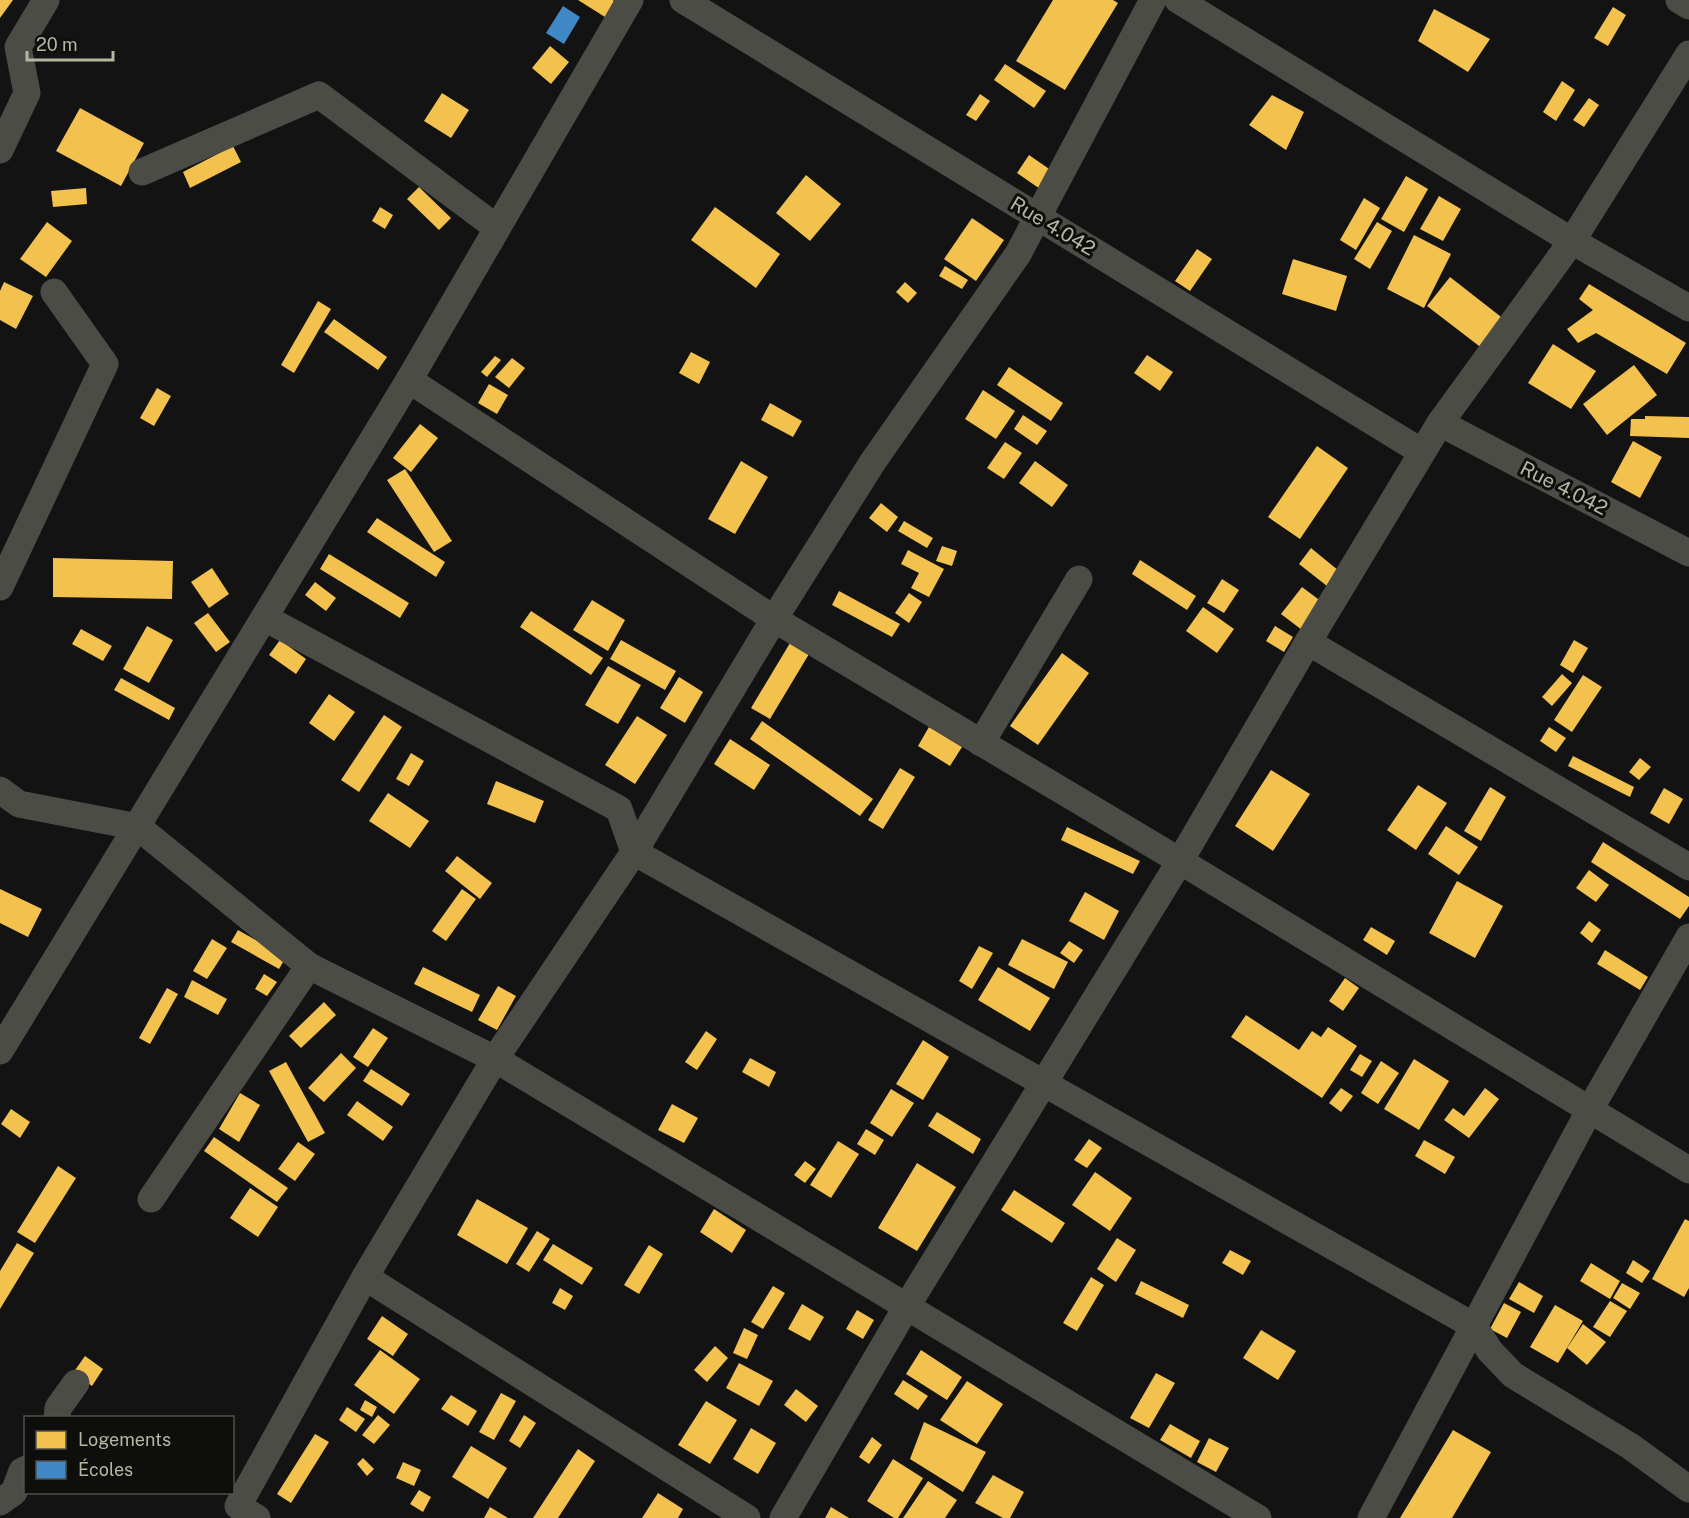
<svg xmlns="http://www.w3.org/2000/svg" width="1689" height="1518" viewBox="0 0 1689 1518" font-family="'Public Sans',sans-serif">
	<rect width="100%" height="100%" fill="#131313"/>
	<g fill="#f2c14e">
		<path d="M0,0h13l-13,18z"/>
		<path d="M578,0h35l1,1 -9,16z"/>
		<path d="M1053,0h60l5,3 -53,87 -49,-29z"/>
		<path d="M1613,7l13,8 -18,31 -14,-8z"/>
		<path d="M1434,9l56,30 -22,33 -50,-31z"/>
		<path d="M550,46l19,16 -18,22 -19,-16z"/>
		<path d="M1005,64l41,27 -12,17 -40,-28z"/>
		<path d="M1562,81l13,9 -19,31 -13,-9z"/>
		<path d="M442,93l27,17 -18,28 -27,-17z"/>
		<path d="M980,94l10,7 -14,20 -10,-6z"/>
		<path d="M1272,95l32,17 -18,38 -37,-25z"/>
		<path d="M1589,98l10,7 -15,22 -11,-7z"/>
		<path d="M80,108l64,35 -23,43 -65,-35z"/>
		<path d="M233,146l8,16 -51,26 -7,-16z"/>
		<path d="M1029,155l26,18 -12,18 -26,-18z"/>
		<path d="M806,175l35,29 -31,37 -34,-28z"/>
		<path d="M1406,176l22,13 -24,43 -23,-13z"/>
		<path d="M419,187l32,31 -12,12 -32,-31z"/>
		<path d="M86,188l1,16 -34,3 -2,-16z"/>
		<path d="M1439,196l22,13 -18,32 -23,-12z"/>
		<path d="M1364,198l16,10 -24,42 -16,-10z"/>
		<path d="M380,207l13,8 -8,14 -13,-8z"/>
		<path d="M715,207l65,47 -24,34 -65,-48z"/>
		<path d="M972,218l32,22 -28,41 -32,-22z"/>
		<path d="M47,222l25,19 -26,36 -26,-18z"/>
		<path d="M1377,222l15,9 -22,38 -16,-10z"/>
		<path d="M1414,235l37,19 -27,54 -37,-19z"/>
		<path d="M1197,249l15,10 -22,32 -15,-10z"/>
		<path d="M1293,259l54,17 -11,35 -54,-17z"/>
		<path d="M945,266l23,14 -6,9 -23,-13z"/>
		<path d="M1450,277l55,43 -22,29 -56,-43z"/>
		<path d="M4,282l29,14 -17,33 -16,-9v-29z"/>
		<path d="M905,282l12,11 -9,10 -12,-11z"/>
		<path d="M1589,284l97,59 -19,31 -71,-41 -18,10 -11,-14 26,-19 -14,-11z"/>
		<path d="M318,301l13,8 -37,64 -13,-8z"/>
		<path d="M334,319l53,38 -9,13 -54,-38z"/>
		<path d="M1553,344l43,27 -25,38 -43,-26z"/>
		<path d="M691,352l19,10 -11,22 -20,-11z"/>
		<path d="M1147,355l26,17 -13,19 -26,-18z"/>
		<path d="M495,356l6,4 -14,17 -6,-5z"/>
		<path d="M512,358l13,10 -16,20 -14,-11z"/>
		<path d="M1634,365l23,30 -50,40 -24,-31z"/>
		<path d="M1009,367l54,36 -12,18 -54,-36z"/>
		<path d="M489,384l19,11 -11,19 -19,-11z"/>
		<path d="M157,388l14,8 -17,30 -14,-8z"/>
		<path d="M983,390l32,21 -19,28 -31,-20z"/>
		<path d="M770,403l32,18 -9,16 -32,-17z"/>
		<path d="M1023,415l24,16 -10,14 -23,-16z"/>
		<path d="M1645,416l44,1v21l-59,-2 1,-17h14z"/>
		<path d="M420,424l18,14 -27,34 -18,-14z"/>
		<path d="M1633,441l29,16 -22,41 -29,-16z"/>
		<path d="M1005,442l17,11 -18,26 -17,-11z"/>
		<path d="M1317,446l31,22 -48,71 -32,-22z"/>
		<path d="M741,461l27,16 -33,57 -27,-15z"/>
		<path d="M1035,461l33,24 -16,22 -33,-24z"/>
		<path d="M405,469l47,72 -18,11 -47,-72z"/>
		<path d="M881,503l17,14 -11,15 -18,-14z"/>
		<path d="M377,518l68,44 -9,15 -69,-45z"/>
		<path d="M904,521l29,17 -6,10 -29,-17z"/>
		<path d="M942,546l15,5 -5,15 -16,-5z"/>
		<path d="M1311,548l28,23 -12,15 -28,-22z"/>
		<path d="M908,550l36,19 -15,28 -18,-9 8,-15 -18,-9z"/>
		<path d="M329,554l80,49 -9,15 -80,-49z"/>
		<path d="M53,558l120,3 -1,38 -119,-2z"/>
		<path d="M1140,560l56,36 -9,14 -55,-36z"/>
		<path d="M212,568l17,26 -20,14 -18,-26z"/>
		<path d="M1222,579l17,11 -15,23 -17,-10z"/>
		<path d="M315,582l21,16 -10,13 -21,-16z"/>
		<path d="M1302,587l20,15 -20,28 -21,-16z"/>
		<path d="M839,591l61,33 -8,13 -60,-32z"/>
		<path d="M909,593l13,9 -13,21 -14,-10z"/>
		<path d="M592,600l33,20 -17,31 -35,-21z"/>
		<path d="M1203,607l31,22 -17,24 -31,-22z"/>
		<path d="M531,611l72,47 -12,17 -71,-48z"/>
		<path d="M208,613l22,29 -14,10 -22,-29z"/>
		<path d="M147,626l26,14 -24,43 -26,-14z"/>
		<path d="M1275,626l18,11 -9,15 -18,-11z"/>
		<path d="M81,629l31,17 -9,15 -31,-17z"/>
		<path d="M280,640l26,19 -10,15 -27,-19z"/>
		<path d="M621,640l55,31 -11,19 -55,-31z"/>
		<path d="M1574,640l14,8 -15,25 -13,-8z"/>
		<path d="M790,643l19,11 -39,65 -19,-11z"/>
		<path d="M1062,653l27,20 -51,72 -28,-19z"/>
		<path d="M608,666l33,19 -23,39 -33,-19z"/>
		<path d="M1562,674l10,9 -20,23 -10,-9z"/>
		<path d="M1583,675l19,12 -30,45 -18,-12z"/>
		<path d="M679,677l24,15 -18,31 -25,-15z"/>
		<path d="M121,678l54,30 -6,12 -55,-30z"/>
		<path d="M329,694l26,18 -21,29 -25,-18z"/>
		<path d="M384,715l18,12 -43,65 -18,-12z"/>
		<path d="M637,716l30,19 -32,49 -30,-19z"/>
		<path d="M762,721l111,78 -13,17 -110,-77z"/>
		<path d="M929,727l33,20 -12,19 -32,-20z"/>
		<path d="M1549,727l17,11 -10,14 -16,-11z"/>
		<path d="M730,739l40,26 -16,25 -40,-26z"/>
		<path d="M411,753l13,8 -15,25 -13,-7z"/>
		<path d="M1573,756l61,31 -4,10 -62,-31z"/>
		<path d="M1640,758l11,9 -12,13 -10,-8z"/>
		<path d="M900,768l15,9 -32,52 -15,-9z"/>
		<path d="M1271,770l39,24 -37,57 -38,-25z"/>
		<path d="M496,781l48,20 -9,22 -48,-19z"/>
		<path d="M1418,785l29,18 -31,47 -29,-20z"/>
		<path d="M1490,787l16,10 -25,44 -17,-10z"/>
		<path d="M1664,788l19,11 -14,25 -19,-11z"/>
		<path d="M388,793l41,28 -19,27 -41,-27z"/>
		<path d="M1446,826l32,21 -19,28 -31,-21z"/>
		<path d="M1067,827l73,34 -7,13 -72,-34z"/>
		<path d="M1603,842l86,55v9l-9,13 -89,-57z"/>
		<path d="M457,856l35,27 -12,16 -35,-28z"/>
		<path d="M1589,870l20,15 -13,17 -20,-14z"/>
		<path d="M1457,881l46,25 -28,52 -46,-25z"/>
		<path d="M0,889l42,20 -14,28 -28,-14z"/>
		<path d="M462,889l14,10 -30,42 -14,-10z"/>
		<path d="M1085,892l34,19 -15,29 -35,-19z"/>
		<path d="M1589,921l12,9 -9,13 -12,-10z"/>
		<path d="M1371,927l24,14 -8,14 -24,-15z"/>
		<path d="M238,930l48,27 -7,12 -48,-27z"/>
		<path d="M212,939l15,9 -20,31 -14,-8z"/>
		<path d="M1022,939l46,23 -14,27 -46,-24z"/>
		<path d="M1069,941l14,9 -9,13 -14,-10z"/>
		<path d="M979,946l14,7 -21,36 -13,-8z"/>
		<path d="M1605,950l43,27 -8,13 -43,-26z"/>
		<path d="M423,967l57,28 -8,17 -58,-28z"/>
		<path d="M998,967l52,31 -20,33 -52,-31z"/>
		<path d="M264,974l13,8 -10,14 -12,-7z"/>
		<path d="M1345,978l14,10 -16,23 -14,-10z"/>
		<path d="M192,980l35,19 -9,16 -34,-18z"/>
		<path d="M498,986l18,10 -19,34 -19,-10z"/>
		<path d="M167,988l11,6 -28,50 -11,-6z"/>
		<path d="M324,1002l12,13 -35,33 -12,-12z"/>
		<path d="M1246,1015l53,35 13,-19 9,6 7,-10 29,19 -35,52 -91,-61z"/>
		<path d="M373,1028l15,10 -20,29 -15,-10z"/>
		<path d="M706,1031l11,8 -20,31 -12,-8z"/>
		<path d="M923,1040l26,17 -26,43 -27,-16z"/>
		<path d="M341,1053l15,15 -32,34 -16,-14z"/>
		<path d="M1360,1054l12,7 -10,16 -12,-7z"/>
		<path d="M750,1058l26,14 -7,15 -27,-15z"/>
		<path d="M1414,1059l35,22 -30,49 -35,-21z"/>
		<path d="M1381,1061l18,12 -21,31 -17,-11z"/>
		<path d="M286,1062l39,71 -17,9 -39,-71z"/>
		<path d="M371,1069l39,25 -8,12 -39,-25z"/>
		<path d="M1341,1088l12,8 -12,16 -12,-9z"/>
		<path d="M1485,1088l14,11 -30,39 -25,-18 9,-12 11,8z"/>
		<path d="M891,1089l23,14 -22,34 -22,-14z"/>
		<path d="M240,1093l20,12 -21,37 -20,-13z"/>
		<path d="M357,1101l36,26 -10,14 -36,-26z"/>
		<path d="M672,1104l26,14 -14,25 -26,-13z"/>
		<path d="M11,1109l19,13 -10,16 -19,-14z"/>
		<path d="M937,1112l44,27 -8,15 -45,-28z"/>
		<path d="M866,1129l18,11 -9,15 -18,-11z"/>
		<path d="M214,1137l74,51 -11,14 -73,-51z"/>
		<path d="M1089,1139l13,9 -15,20 -13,-8z"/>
		<path d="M1424,1140l31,17 -10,17 -30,-18z"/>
		<path d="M838,1141l21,13 -28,44 -21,-13z"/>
		<path d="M298,1142l17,12 -20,27 -17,-12z"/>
		<path d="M805,1161l11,8 -11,14 -11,-8z"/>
		<path d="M917,1163l39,24 -39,64 -39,-23z"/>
		<path d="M58,1166l18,12 -41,65 -18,-11z"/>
		<path d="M1095,1172l37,26 -22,33 -38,-26z"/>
		<path d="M250,1188l28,19 -20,30 -28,-19z"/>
		<path d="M1014,1190l51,33 -13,20 -51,-33z"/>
		<path d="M477,1199l51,29 -21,36 -50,-29z"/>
		<path d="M714,1209l32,21 -14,23 -32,-21z"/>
		<path d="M1685,1219l4,2v67l-5,9 -32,-18z"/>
		<path d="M537,1231l13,8 -21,33 -13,-8z"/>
		<path d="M1117,1238l19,12 -20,32 -19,-13z"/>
		<path d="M17,1243l17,10 -34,56v-38z"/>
		<path d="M553,1244l40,24 -11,17 -39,-25z"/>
		<path d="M649,1245l14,9 -24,40 -15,-9z"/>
		<path d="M1230,1250l21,11 -8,14 -21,-12z"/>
		<path d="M1633,1260l17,11 -8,12 -16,-10z"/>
		<path d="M1591,1263l29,18 -10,18 -30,-18z"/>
		<path d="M1091,1277l13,8 -27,46 -14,-8z"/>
		<path d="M1141,1281l48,24 -6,13 -48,-24z"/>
		<path d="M1519,1282l24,14 -9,17 -25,-14z"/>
		<path d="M1622,1283l18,10 -10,16 -17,-11z"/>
		<path d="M773,1286l12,7 -22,36 -12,-7z"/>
		<path d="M560,1288l13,8 -8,14 -13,-7z"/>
		<path d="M1610,1301l17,10 -17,26 -17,-10z"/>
		<path d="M1504,1303l17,9 -14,26 -17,-9z"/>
		<path d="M802,1304l22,13 -14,24 -22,-12z"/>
		<path d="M1555,1305l28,16 -25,42 -28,-16z"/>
		<path d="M857,1310l17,10 -11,19 -17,-10z"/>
		<path d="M382,1316l26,18 -15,22 -26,-17z"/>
		<path d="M1583,1324l23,18 -19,23 -20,-17z"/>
		<path d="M744,1328l14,7 -11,24 -14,-6z"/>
		<path d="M1261,1330l35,21 -18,29 -35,-22z"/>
		<path d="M715,1346l13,12 -21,24 -13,-12z"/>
		<path d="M380,1350l40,29 -26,35 -40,-29z"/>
		<path d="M921,1350l41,27 -15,23 -41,-26z"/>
		<path d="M85,1356l18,13 -11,17 -19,-13z"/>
		<path d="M739,1363l34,18 -14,25 -33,-18z"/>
		<path d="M1156,1373l19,10 -26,45 -19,-10z"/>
		<path d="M903,1380l25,16 -10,14 -24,-16z"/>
		<path d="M967,1381l36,23 -26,40 -37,-24z"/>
		<path d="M796,1389l22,17 -12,16 -22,-17z"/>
		<path d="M501,1393l15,8 -22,39 -15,-8z"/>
		<path d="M451,1395l26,16 -9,15 -27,-17z"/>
		<path d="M365,1400l12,7 -5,10 -12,-7z"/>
		<path d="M706,1401l31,19 -27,44 -32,-19z"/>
		<path d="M347,1407l18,12 -9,13 -17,-12z"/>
		<path d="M378,1415l12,10 -16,19 -12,-9z"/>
		<path d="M524,1415l12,8 -16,25 -11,-7z"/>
		<path d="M924,1422l62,30 -23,40 -53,-33z"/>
		<path d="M1170,1424l30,17 -9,17 -31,-18z"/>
		<path d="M751,1428l25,15 -18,31 -25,-15z"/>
		<path d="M1453,1430l38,22 -39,66h-52z"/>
		<path d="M315,1434l14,8 -38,61 -14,-9z"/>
		<path d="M872,1437l10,8 -13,19 -10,-7z"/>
		<path d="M1209,1438l20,10 -13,24 -19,-10z"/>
		<path d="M471,1446l36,22 -19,31 -36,-22z"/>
		<path d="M578,1449l17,12 -37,57h-25z"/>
		<path d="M363,1458l11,11 -7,7 -10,-12z"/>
		<path d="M893,1459l30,19 -25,40h-4l-27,-17z"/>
		<path d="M403,1462l18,8 -7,16 -18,-8z"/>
		<path d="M993,1475l31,17 -14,26h-7l-28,-15z"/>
		<path d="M928,1481l29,19 -12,18h-42z"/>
		<path d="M419,1490l12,7 -8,15 -13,-8z"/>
		<path d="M658,1493l25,16 -5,9h-36z"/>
		<path d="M490,1507l18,11h-24z"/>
		<path d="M831,1507l18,11h-24z"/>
	</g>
	<path fill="#3f88c5" d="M563,6l17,11 -16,27 -18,-11z"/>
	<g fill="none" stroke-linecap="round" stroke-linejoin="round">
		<g stroke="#4c4c47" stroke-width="27">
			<path d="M683,0l739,452"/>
			<path d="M1178,0l394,241 117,67"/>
			<path d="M1679,0l10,6"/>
			<path d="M0,150l27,-57 -9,-46 28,-47"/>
			<path d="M142,172l177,-77 178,133"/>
			<path d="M409,380l365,239 406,242 509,309"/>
			<path d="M1440,423l249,130"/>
			<path d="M0,587l105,-223 -51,-72"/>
			<path d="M265,618l354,191 15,43 840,474 16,25 23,24 117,71 59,43"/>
			<path d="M1308,642l381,225"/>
			<path d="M981,743l98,-164"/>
			<path d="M0,790l19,14 119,23 171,139 186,93 763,459"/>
			<path d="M0,1051l409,-671 221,-380"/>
			<path d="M151,1199l158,-233"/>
			<path d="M365,1277l382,241"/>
			<path d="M57,1418l1,-10 18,-25"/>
			<path d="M0,1502l14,-10 8,-21 4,-2"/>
			<path d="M257,1518l-19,-12 127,-229 130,-218 139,-207 140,-233 98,-156 146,-209 135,-254"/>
			<path d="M783,1518l124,-212 273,-445 128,-219 132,-219 132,-182 117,-187"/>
			<path d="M1371,1518l218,-407 100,-174"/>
		</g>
	</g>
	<g text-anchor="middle" stroke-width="6" stroke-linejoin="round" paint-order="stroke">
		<g font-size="20" fill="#b5b6a2" stroke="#0e0f0d">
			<text transform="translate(1053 226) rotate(31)" y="7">Rue 4.042</text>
			<text transform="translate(1564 488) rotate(27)" y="7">Rue 4.042</text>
		</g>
	</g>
	<rect x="24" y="1416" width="210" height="78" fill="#0e0f0d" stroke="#515249" stroke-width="1.5"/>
	<rect x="36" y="1431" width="30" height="18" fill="#f2c14e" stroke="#515249" stroke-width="1.5"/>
	<text x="78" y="1446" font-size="18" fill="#b5b6a2">Logements</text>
	<rect x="36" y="1461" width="30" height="18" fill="#3f88c5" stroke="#515249" stroke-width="1.5"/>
	<text x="78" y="1476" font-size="18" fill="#b5b6a2">Écoles</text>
	<path d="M27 51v9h86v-9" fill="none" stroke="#b5b6a2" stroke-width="3"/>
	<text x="36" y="51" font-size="18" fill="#b5b6a2" stroke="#0e0f0d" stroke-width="4.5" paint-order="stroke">20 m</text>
</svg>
